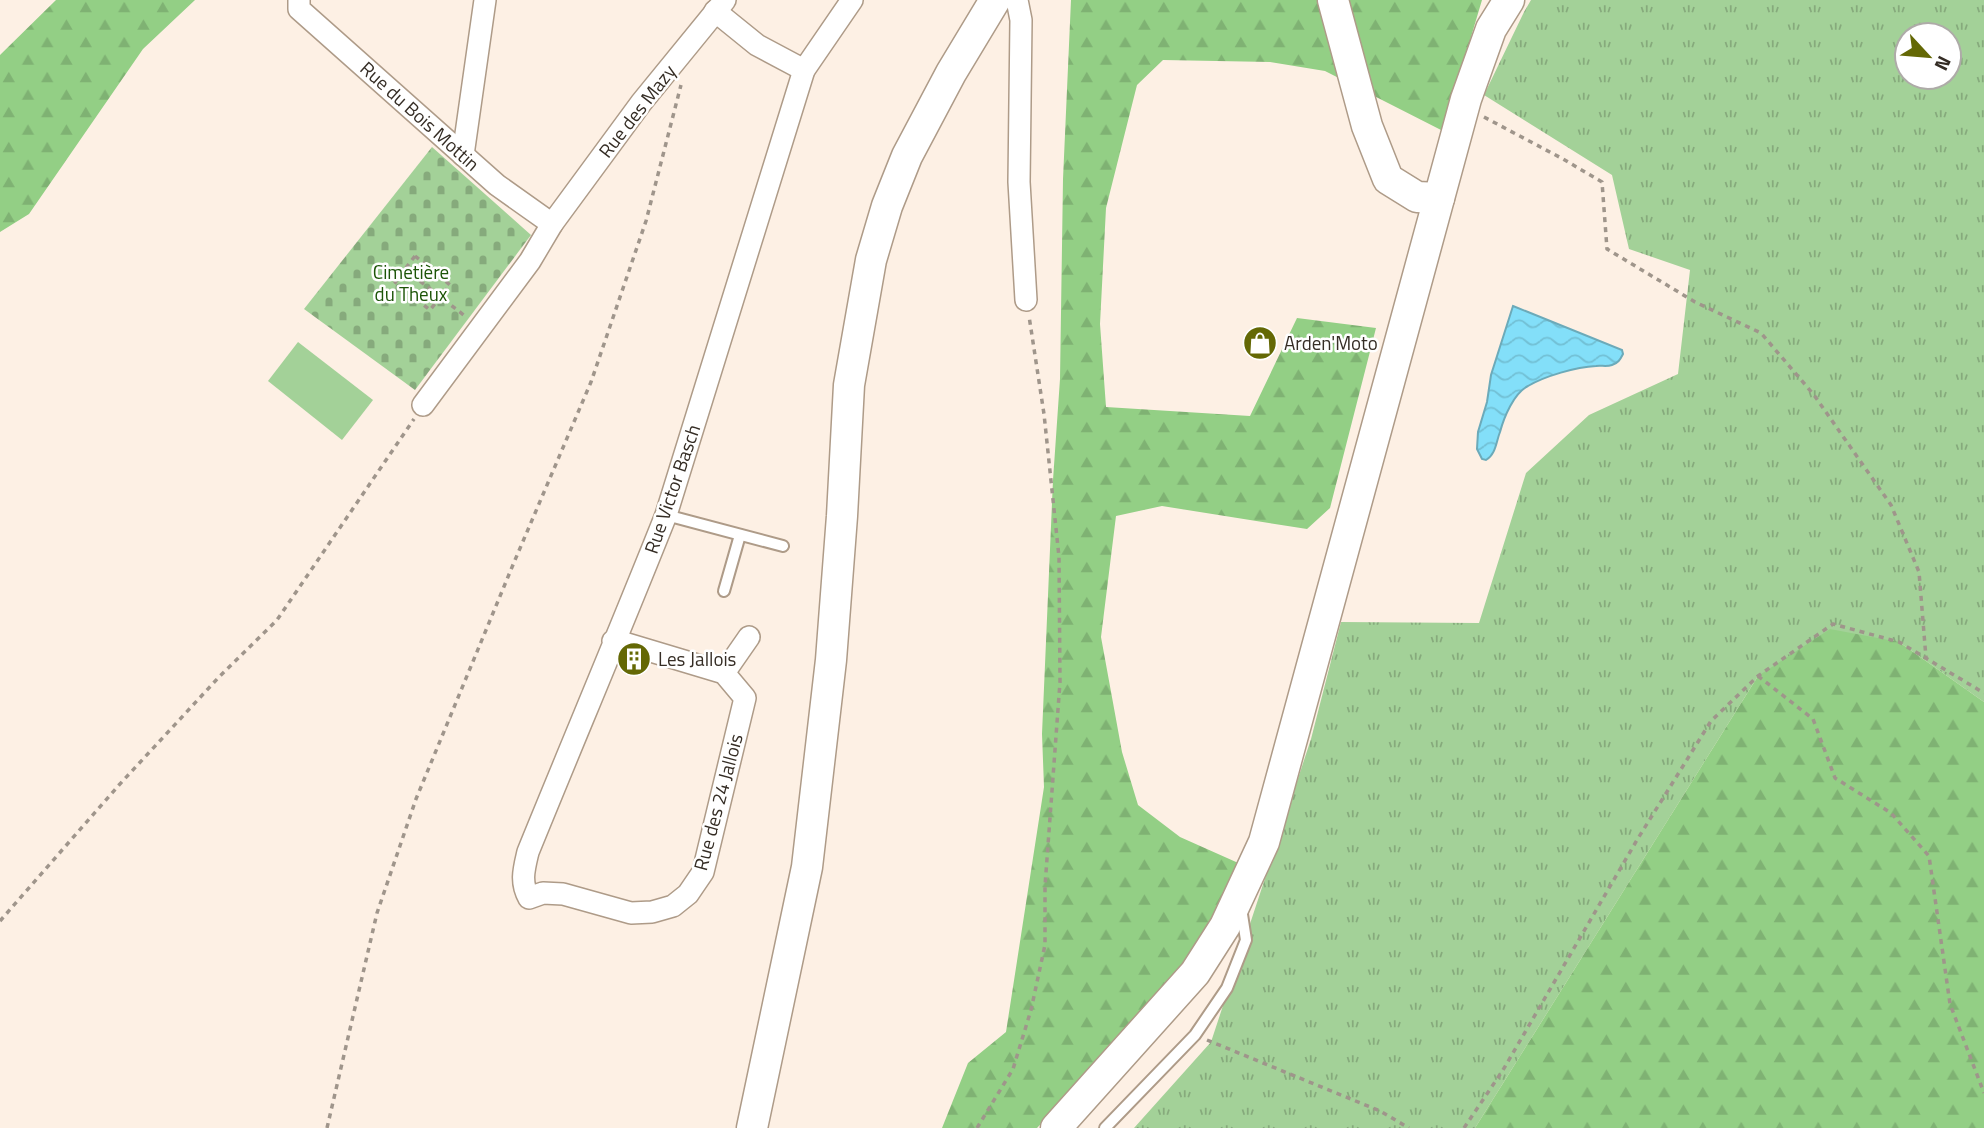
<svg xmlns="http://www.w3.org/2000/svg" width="1984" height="1128" viewBox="0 0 1984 1128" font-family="'Titillium Web',sans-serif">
	<defs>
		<pattern id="grass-tufts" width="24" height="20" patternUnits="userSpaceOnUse" patternTransform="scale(1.75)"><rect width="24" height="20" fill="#a3d198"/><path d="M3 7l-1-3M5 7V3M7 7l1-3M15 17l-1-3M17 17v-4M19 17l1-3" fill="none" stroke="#86aa7c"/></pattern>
		<pattern id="forest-firs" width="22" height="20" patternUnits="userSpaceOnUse" patternTransform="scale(1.75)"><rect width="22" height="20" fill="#93cf85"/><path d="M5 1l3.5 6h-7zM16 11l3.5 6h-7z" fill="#7fb273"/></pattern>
		<pattern id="cemetery-stones" width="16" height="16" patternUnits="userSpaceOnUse" patternTransform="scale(1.75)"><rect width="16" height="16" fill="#a3d198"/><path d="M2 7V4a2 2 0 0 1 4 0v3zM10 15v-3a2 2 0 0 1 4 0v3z" fill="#86aa7c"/></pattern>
		<pattern id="water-waves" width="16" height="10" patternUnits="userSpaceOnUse" patternTransform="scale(1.75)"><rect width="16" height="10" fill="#83dff9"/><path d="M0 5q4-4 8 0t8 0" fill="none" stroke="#72c0d5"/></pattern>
	</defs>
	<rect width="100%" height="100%" fill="#fdf0e4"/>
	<path fill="url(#grass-tufts)" fill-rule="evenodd" d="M1531,0h453v702l-85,-60 -141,34 -283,452h-341l77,-86 100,-303 30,-117 138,1 47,-150 63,-58 89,-41 12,-104 -61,-21 -17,-74 -128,-80 40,-83zM1907,35h42v42h-42z"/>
	<g fill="url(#forest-firs)">
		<path d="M56,0h139l-52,49 -114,165 -29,18v-177z"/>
		<path d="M1071,0h411l-39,131 -118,-60 -55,-9 -107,-2 -26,25 -31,123 -6,116 6,83 144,9 47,-98 79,10 -46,180 -23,21 -145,-23 -46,10 -15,121 21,115 16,53 42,32 65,29 -59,105 -48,48 -101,109h-95l26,-65 38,-31 38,-245 -2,-53 11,-254 7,-101 3,-200z"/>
		<path d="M1830,629l69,13 85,60v426h-509l283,-452z"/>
	</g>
	<path fill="url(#cemetery-stones)" d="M432,147l99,88 -116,155 -111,-81z"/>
	<path fill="#a3d198" d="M298,342l75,58 -31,40 -74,-59z"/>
	<path fill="url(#water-waves)" stroke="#6caab9" stroke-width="2" d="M1513,306l109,44 1,4c-3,6 -5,9 -11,11 -6,2 -11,0 -16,1 -20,1 -51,10 -68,20 -14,7 -24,31 -28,46 -4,10 -4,22 -14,28l-4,-1 -5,-10 1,-17 9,-30 4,-27z"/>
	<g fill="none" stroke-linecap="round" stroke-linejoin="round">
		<g stroke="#ae9b88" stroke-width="14">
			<g id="lane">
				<path d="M666,515l117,31"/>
				<path d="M724,591l16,-56"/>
				<path d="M1105,1128l90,-93 32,-47 19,-48 -5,-32"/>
			</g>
		</g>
		<g stroke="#ae9b88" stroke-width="24">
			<g id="street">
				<path d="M299,0v9l198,176 55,39"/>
				<path d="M1017,0l4,20 -2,162 7,118"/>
				<path d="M715,11l42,34 47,25"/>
				<path d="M463,155l22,-155"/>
				<path d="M423,405l107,-144 22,-37 89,-121 84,-103"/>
				<path d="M613,641l11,2 100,30 21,25 -42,174 -15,22 -15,12 -21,6 -21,1 -68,-19 -20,-1 -14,5c-9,-16 -5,-29 -1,-46 46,-113 93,-224 138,-337l138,-445 48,-70"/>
				<path d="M724,673l25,-36"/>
			</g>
		</g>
		<g stroke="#ae9b88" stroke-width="33">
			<g id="secondary">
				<path d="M1333,0l34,126 21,53 29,18 22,1"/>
				<path d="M752,1128l55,-261 24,-207 11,-144 7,-131 22,-125 16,-54 20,-50 44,-83 44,-73"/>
				<path d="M1056,1128l139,-155 30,-47 39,-84 202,-743 25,-70 18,-29"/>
			</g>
		</g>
		<g stroke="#9f958b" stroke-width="3.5" stroke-dasharray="5 5" stroke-linecap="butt">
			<path d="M1484,117l79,42 39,23 5,67 88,53 66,31 53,62 77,110 28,67 7,86"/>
			<path d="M415,256l35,29 -20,25 -35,-28z"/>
			<path d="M420,281l45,35"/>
			<path d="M1758,676l55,43 22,59 56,35 38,43 21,148 34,89"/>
			<path d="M0,921l119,-136 100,-108 58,-57 137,-201"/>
			<path d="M1207,1040l173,71 29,17"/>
			<path d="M327,1128l50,-215 39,-114 99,-239 76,-178 55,-161 35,-136"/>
			<path d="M977,1128l36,-59 18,-59 14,-65v-59l15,-204 -1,-125 -15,-143 -15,-98"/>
			<path d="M1464,1128l39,-58 134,-230 74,-119 47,-45 75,-52 66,18 85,51"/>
		</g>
		<use href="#lane" stroke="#fff" stroke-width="10"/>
		<use href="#street" stroke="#fff" stroke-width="21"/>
		<use href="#secondary" stroke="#fff" stroke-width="30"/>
	</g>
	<defs>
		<g id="shop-disc" transform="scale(1.75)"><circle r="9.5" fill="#646805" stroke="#fff"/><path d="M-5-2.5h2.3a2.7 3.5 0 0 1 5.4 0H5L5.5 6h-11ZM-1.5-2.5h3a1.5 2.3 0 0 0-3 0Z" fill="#fff"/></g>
		<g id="building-disc" transform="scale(1.75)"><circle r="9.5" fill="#646805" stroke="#fff"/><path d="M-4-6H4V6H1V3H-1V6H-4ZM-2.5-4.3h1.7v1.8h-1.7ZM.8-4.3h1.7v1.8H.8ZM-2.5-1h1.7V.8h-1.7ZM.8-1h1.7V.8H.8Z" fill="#fff"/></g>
	</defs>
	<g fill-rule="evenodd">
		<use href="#shop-disc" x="1260" y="343"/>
		<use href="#building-disc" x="634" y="659"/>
	</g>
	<g text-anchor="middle" stroke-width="5" stroke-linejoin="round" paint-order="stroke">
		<g font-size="19" fill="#352d25" stroke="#fff">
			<text transform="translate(637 111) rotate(-52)" y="7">Rue des Mazy</text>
			<text transform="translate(420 116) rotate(42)" y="7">Rue du Bois Mottin</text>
			<text transform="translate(672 489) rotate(-71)" y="7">Rue Victor Basch</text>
			<text transform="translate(718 802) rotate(-75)" y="7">Rue des 24 Jallois</text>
		</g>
		<g font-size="19" fill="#1c5407" stroke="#fff">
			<text x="411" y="279">Cimetière<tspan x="411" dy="22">du Theux</tspan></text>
		</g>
		<g font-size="19" fill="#352d25" stroke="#fff" text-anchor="start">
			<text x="1284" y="350">Arden'Moto</text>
			<text x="658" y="666">Les Jallois</text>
		</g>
	</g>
	<g transform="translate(1928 56) rotate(116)"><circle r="33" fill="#ffffff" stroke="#aeaba8" stroke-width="2"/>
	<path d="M0-5L12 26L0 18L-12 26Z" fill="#646805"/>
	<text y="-10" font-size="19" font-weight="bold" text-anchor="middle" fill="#352d25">N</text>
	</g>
</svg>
